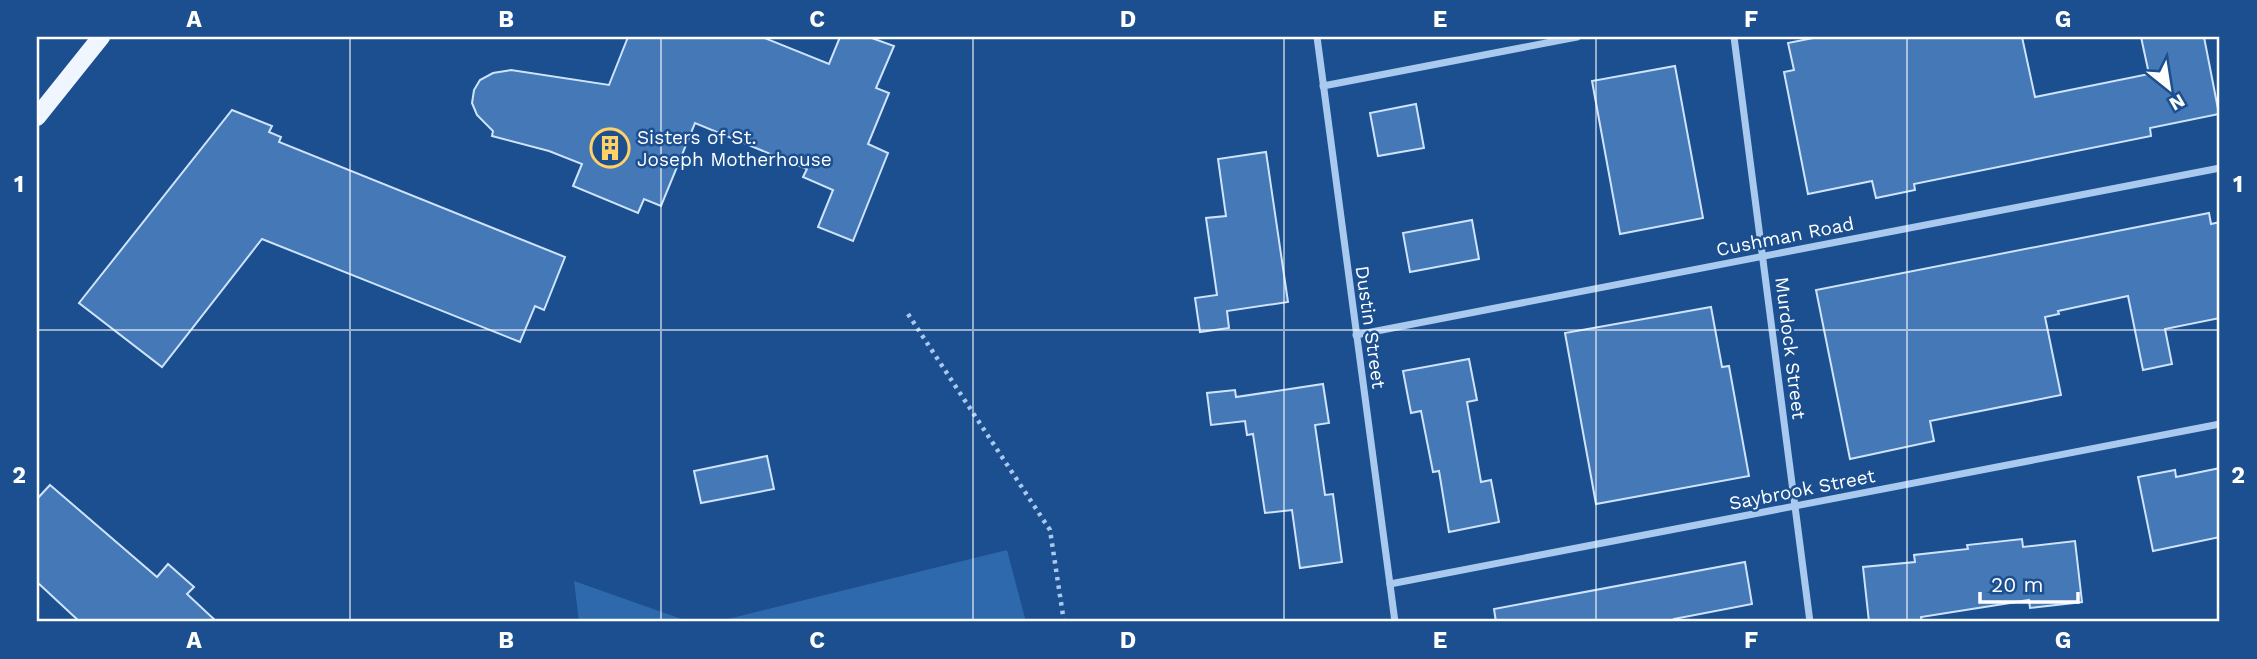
<svg xmlns="http://www.w3.org/2000/svg" width="2257" height="659" viewBox="0 0 2257 659" font-family="'Work Sans',sans-serif">
	<rect width="100%" height="100%" fill="#1b4f8f"/>
	<g fill="#2e69ad">
		<path d="M1007,550l19,72h-310z"/>
		<path d="M574,581l116,41h-111z"/>
	</g>
	<g fill="#4478b7" stroke="#cfe3fa" stroke-width="2">
		<path d="M628,37h134l67,27 11,-27h29l25,9 -18,42 13,5 -21,51 20,9 -35,88 -35,-14 15,-37 -30,-13 4,-8 -112,-46 -34,83 -17,-7 -6,14 -65,-27 9,-22 -33,-13 -57,-15 1,-5 -16,-16 -5,-12 2,-13 6,-10 13,-7 18,-3 98,15z"/>
		<path d="M1818,37h204l13,60 114,-23 -8,-37h63l15,77 -69,14 1,8 -237,48 1,6 -39,8 -4,-17 -64,13 -24,-122 10,-2 -6,-27z"/>
		<path d="M1675,66l28,152 -83,16 -28,-153z"/>
		<path d="M1416,104l8,44 -46,8 -8,-43z"/>
		<path d="M232,110l40,16 -3,6 12,5 -2,5 286,115 -21,53 -9,-4 -15,36 -258,-103 -100,128 -83,-64z"/>
		<path d="M1266,152l22,150 -61,9 2,17 -29,4 -5,-34 22,-3 -11,-77 20,-2 -8,-57z"/>
		<path d="M2209,213l2,11 9,-2v96l-55,11 7,35 -29,6 -15,-74 -70,15 1,3 -14,3 16,78 -131,26 4,20 -84,18 -34,-169z"/>
		<path d="M1472,220l7,39 -69,13 -7,-39z"/>
		<path d="M1711,307l11,60 7,-1 20,110 -153,28 -31,-171z"/>
		<path d="M1469,359l8,41 -10,2 14,80 10,-2 8,42 -50,10 -10,-61 -6,1 -12,-61 -10,2 -8,-42z"/>
		<path d="M1323,384l6,39 -14,2 10,70 8,-1 9,68 -42,6 -8,-58 -27,3 -12,-79 -6,1 -2,-14 -34,4 -4,-32 28,-3 1,7z"/>
		<path d="M767,456l7,33 -73,14 -7,-32z"/>
		<path d="M2220,468v69l-67,14 -15,-74 37,-7 1,7z"/>
		<path d="M50,485l107,92 11,-13 26,23 -7,7 30,28h-137l-43,-40v-83z"/>
		<path d="M2022,539l1,8 52,-6 7,61 -52,6 -1,-8 -108,17 1,5h-53l-6,-55 52,-5 -1,-7 54,-6 -1,-4z"/>
		<path d="M1745,562l7,42 -78,15 1,3h-179l-2,-13z"/>
	</g>
	<g fill="none" stroke-linecap="round" stroke-linejoin="round">
		<path stroke="#a9c9ee" stroke-width="4.5" stroke-dasharray="3.5 5" stroke-linecap="butt" d="M908,314l142,216 14,92"/>
		<g stroke="#a9c9ee" stroke-width="7">
			<path d="M1317,37l78,585"/>
			<path d="M1734,37l76,585"/>
			<path d="M1323,86l254,-49"/>
			<path d="M1356,335l864,-167"/>
			<path d="M1390,584l830,-160"/>
		</g>
		<path stroke="#f0f6ff" stroke-width="18" d="M37,117l64,-80"/>
	</g>
	<path fill="none" stroke="#fff" stroke-width="2" stroke-opacity="0.55" d="M350,37v585M661,37v585M973,37v585M1284,37v585M1596,37v585M1907,37v585M37,330h2183"/>
	<defs>
		<g id="building-ring" transform="scale(2.0125)"><circle r="9.5" fill="#1b4f8f" stroke="#ffd166" stroke-width="1.5"/><path d="M-4-6H4V6H1V3H-1V6H-4ZM-2.5-4.3h1.7v1.8h-1.7ZM.8-4.3h1.7v1.8H.8ZM-2.5-1h1.7V.8h-1.7ZM.8-1h1.7V.8H.8Z" fill="#ffd166"/></g>
	</defs>
	<g fill-rule="evenodd">
		<use href="#building-ring" x="610" y="148"/>
	</g>
	<g text-anchor="middle" stroke-width="5" stroke-linejoin="round" paint-order="stroke">
		<g font-size="19" fill="#fff" stroke="#1b4f8f" text-anchor="start">
			<text x="637" y="144">Sisters of St.<tspan x="637" dy="22">Joseph Motherhouse</tspan></text>
		</g>
		<g font-size="19" fill="#fff" stroke="#1b4f8f">
			<text transform="translate(1785 236) rotate(-11)" y="7">Cushman Road</text>
			<text transform="translate(1371 327) rotate(82)" y="7">Dustin Street</text>
			<text transform="translate(1791 348) rotate(83)" y="7">Murdock Street</text>
			<text transform="translate(1802 489) rotate(-11)" y="7">Saybrook Street</text>
		</g>
	</g>
	<rect width="2257" height="659" fill="none" stroke="#1b4f8f" stroke-width="77"/>
	<g transform="translate(2169 88) rotate(150)" stroke="#1b4f8f" stroke-width="5" paint-order="stroke">
	<path d="M0-5L12 26L0 18L-12 26Z" fill="#ffffff"/>
	<text y="-10" font-size="19" font-weight="bold" text-anchor="middle" fill="#ffffff">N</text>
	</g>
	<path d="M1980 592v10h98v-10" fill="none" stroke="#ffffff" stroke-width="3.5"/>
	<text x="1991" y="592" font-size="21" fill="#ffffff" stroke="#1b4f8f" stroke-width="5" paint-order="stroke">20 m</text>
	<rect x="38" y="38" width="2180" height="582" fill="none" stroke="#fff" stroke-width="2.5"/>
	<g font-size="23" text-anchor="middle" font-weight="bold" fill="#fff">
		<text x="194" y="27">A</text>
		<text x="506" y="27">B</text>
		<text x="817" y="27">C</text>
		<text x="1128" y="27">D</text>
		<text x="1440" y="27">E</text>
		<text x="1751" y="27">F</text>
		<text x="2063" y="27">G</text>
		<text x="19" y="192">1</text>
		<text x="2238" y="192">1</text>
		<text x="19" y="483">2</text>
		<text x="2238" y="483">2</text>
		<text x="194" y="648">A</text>
		<text x="506" y="648">B</text>
		<text x="817" y="648">C</text>
		<text x="1128" y="648">D</text>
		<text x="1440" y="648">E</text>
		<text x="1751" y="648">F</text>
		<text x="2063" y="648">G</text>
	</g>
</svg>
